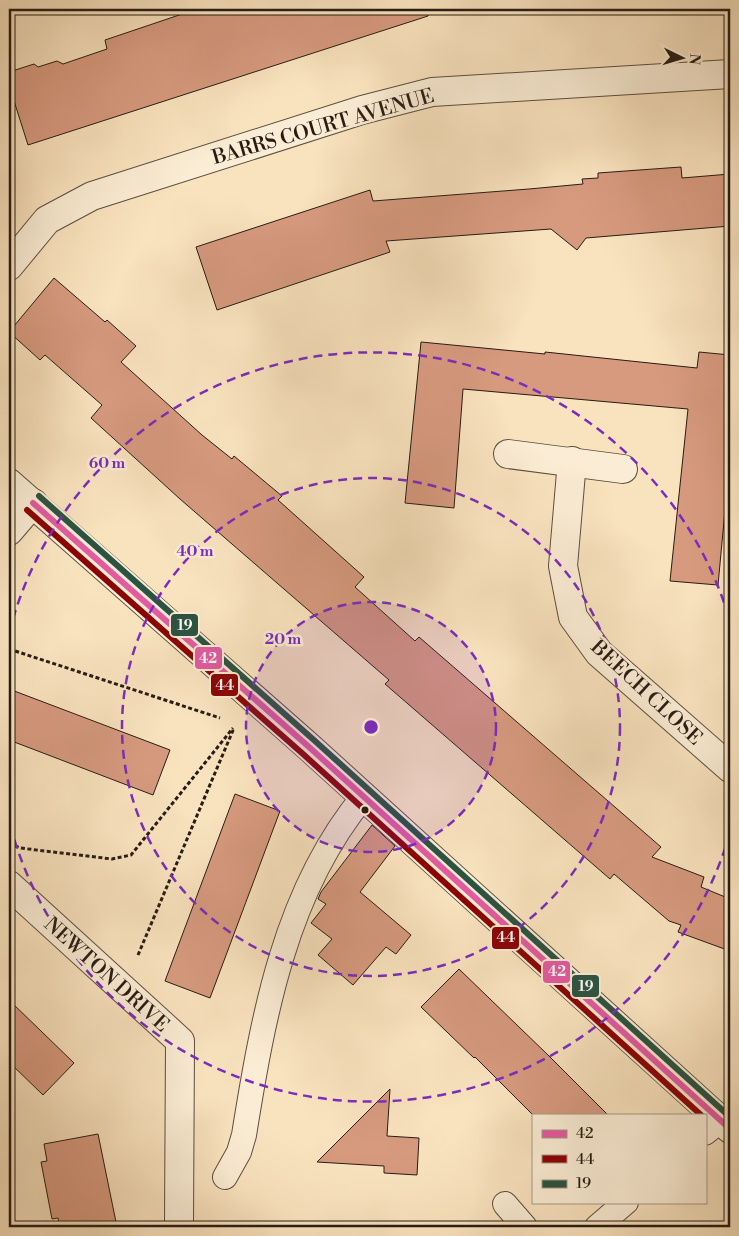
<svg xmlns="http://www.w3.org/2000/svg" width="739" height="1236" viewBox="0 0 739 1236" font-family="'Libre Bodoni',serif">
	<rect width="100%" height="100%" fill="#f9e3bf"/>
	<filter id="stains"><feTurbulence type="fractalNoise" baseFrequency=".004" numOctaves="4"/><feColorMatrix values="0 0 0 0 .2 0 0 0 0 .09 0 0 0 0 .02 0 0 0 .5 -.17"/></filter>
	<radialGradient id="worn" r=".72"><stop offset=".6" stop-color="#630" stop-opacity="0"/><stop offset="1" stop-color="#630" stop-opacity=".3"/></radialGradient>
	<g fill="#d79a7f" stroke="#271c14">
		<path d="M197,9h230l1,7 -400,129 -19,-60v-13l25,-8 4,3 19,-6 6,3 44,-15 -2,-9z"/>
		<path d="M681,167l1,11 48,-4v52l-144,12 -9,12 -26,-21 -165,12 4,11 -173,58 -21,-63 174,-57 3,11 156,-12 54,-5 -1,-5 16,-1v-5z"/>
		<path d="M54,278l51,44 2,-2 29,26 -15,16 81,73 30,24 2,-3 48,40 -4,4 86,77 -9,10 60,54 4,-4 242,210 -9,10 52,20 -3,10 29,12v52l-52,-19 3,-7 -12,-4 -55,-47 -4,5 -225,-195 4,-4 -209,-181 -89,-81 11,-13 -57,-50 -5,5 -31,-28z"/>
		<path d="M421,342l124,12v-2l152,16 2,-16 31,3v102l-12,128 -48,-4 18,-172 -225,-20 -9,119 -49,-5z"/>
		<path d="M9,689l161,61 -17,45 -144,-55z"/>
		<path d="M235,794l45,17 -70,187 -45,-17z"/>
		<path d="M372,825l23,21 -35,46 51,43 -15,19 -10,-7 -33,38 -35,-30 14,-16 -21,-16 15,-19 -8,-5 3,-7z"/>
		<path d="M459,969l89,86 60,60h-75l-58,-58 -1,1 -53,-51z"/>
		<path d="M9,1000l65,63 -31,32 -34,-33z"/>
		<path d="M390,1089l-3,47 32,2 -2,37 -33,-2v-7l-67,-4z"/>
		<path d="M98,1134l19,93h-57l-2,-9 -6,1 -11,-57 6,-1 -3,-17z"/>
	</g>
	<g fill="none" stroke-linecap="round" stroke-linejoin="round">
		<g stroke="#5c4e3f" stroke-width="26">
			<g id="service">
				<path d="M705,1133l16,-13"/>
				<path d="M225,1177l14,-25 5,-17c19,-118 41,-244 120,-339"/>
				<path d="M505,1204l20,23"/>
				<path d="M597,1227l29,-25"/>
			</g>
		</g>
		<g stroke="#5c4e3f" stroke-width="30">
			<g id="minor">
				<path d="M9,266l38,-46 45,-24 270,-86 70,-18 298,-18"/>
				<path d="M508,454l115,15"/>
				<path d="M572,461l-9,105 10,51 26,36 131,115"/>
				<path d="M9,531l24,-28"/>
				<path d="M9,885l171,156 -1,184"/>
			</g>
		</g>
		<g stroke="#5c4e3f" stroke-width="30">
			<path id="tertiary" d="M9,483l300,264 421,382"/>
		</g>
		<g stroke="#271c14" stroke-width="3" stroke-dasharray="4 2.5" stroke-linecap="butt">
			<path d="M9,649l211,69"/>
			<path d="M9,843l11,5 92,11 19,-4 102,-127"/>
			<path d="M138,955l96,-227"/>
		</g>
		<use href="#service" stroke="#fbedd5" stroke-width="24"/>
		<use href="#minor" stroke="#fbedd5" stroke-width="28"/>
		<use href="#tertiary" stroke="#fbedd5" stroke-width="28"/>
		<g stroke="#fbedd5" stroke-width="10">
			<path id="bus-1" d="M33,503l276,244 421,382"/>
		</g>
		<g stroke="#fbedd5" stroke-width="10">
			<path id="bus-2" d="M27,510l276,244 398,361"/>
		</g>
		<g stroke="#fbedd5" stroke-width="10">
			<path id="bus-3" d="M39,496l276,245 415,376"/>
		</g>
		<use href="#bus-1" stroke="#e35aa1" stroke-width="6"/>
		<use href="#bus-2" stroke="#8b0304" stroke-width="6"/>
		<use href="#bus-3" stroke="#2b5341" stroke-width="6"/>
	</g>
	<circle cx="371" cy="727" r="125" fill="#7b2cbf" fill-opacity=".12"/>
	<g fill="none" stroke="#7b2cbf" stroke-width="2.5" stroke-dasharray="9 6">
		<circle cx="371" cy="727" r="125"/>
		<circle cx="371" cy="727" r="249"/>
		<path d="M730 833A374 374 0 0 1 9 821M9 633A374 374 0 0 1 730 621"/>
	</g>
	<circle fill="#271c14" stroke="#fbedd5" stroke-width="2" cx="365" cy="810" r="4.5"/>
	<g text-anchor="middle" stroke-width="5" stroke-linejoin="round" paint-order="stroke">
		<g font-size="20" fill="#271c14" stroke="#fbedd5">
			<text transform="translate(323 126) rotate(-16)" y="7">BARRS COURT AVENUE</text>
			<text transform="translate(647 692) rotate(43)" y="7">BEECH CLOSE</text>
			<text transform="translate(107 974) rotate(42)" y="7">NEWTON DRIVE</text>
		</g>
	</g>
	<circle cx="371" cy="727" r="8" fill="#7b2cbf" stroke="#fbedd5" stroke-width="2.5"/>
	<g font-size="15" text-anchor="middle" font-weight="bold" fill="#7b2cbf" stroke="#fbedd5" stroke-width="5" stroke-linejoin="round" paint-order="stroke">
		<text x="107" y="468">60 m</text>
		<text x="195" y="556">40 m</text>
		<text x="283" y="644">20 m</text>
	</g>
	<g stroke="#fbedd5" stroke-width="2">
		<rect x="170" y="613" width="29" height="24" rx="5" fill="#2b5341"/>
		<rect x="194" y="646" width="29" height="24" rx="5" fill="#e35aa1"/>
		<rect x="210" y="673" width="29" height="24" rx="5" fill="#8b0304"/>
		<rect x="491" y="926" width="29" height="24" rx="5" fill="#8b0304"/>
		<rect x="542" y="960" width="29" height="24" rx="5" fill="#e35aa1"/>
		<rect x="571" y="974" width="29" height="24" rx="5" fill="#2b5341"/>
	</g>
	<g font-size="14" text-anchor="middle" font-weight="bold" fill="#fff">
		<text x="185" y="630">19</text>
		<text x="208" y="663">42</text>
		<text x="225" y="690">44</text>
		<text x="506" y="942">44</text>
		<text x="557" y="976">42</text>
		<text x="586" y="991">19</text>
	</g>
	<rect width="739" height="1236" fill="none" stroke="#f9e3bf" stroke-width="30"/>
	<rect x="10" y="10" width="719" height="1216" fill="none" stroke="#271c14" stroke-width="2.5"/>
	<rect x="15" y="15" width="709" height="1206" fill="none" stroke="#271c14"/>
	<rect x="532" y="1114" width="175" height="90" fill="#fbedd5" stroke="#a69988"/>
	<rect x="542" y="1130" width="25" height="8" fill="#e35aa1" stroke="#a69988"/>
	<text x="576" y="1138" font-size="15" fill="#271c14">42</text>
	<rect x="542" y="1155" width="25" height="8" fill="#8b0304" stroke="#a69988"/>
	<text x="576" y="1164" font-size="15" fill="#271c14">44</text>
	<rect x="542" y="1180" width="25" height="8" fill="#2b5341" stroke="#a69988"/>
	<text x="576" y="1188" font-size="15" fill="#271c14">19</text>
	<g transform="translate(682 58) rotate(95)" stroke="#fbedd5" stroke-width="4" paint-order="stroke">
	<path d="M0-4L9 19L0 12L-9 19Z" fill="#271c14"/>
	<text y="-8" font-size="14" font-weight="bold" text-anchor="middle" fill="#271c14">N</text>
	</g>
	<rect width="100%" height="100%" filter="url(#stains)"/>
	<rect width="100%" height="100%" fill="url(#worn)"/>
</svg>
